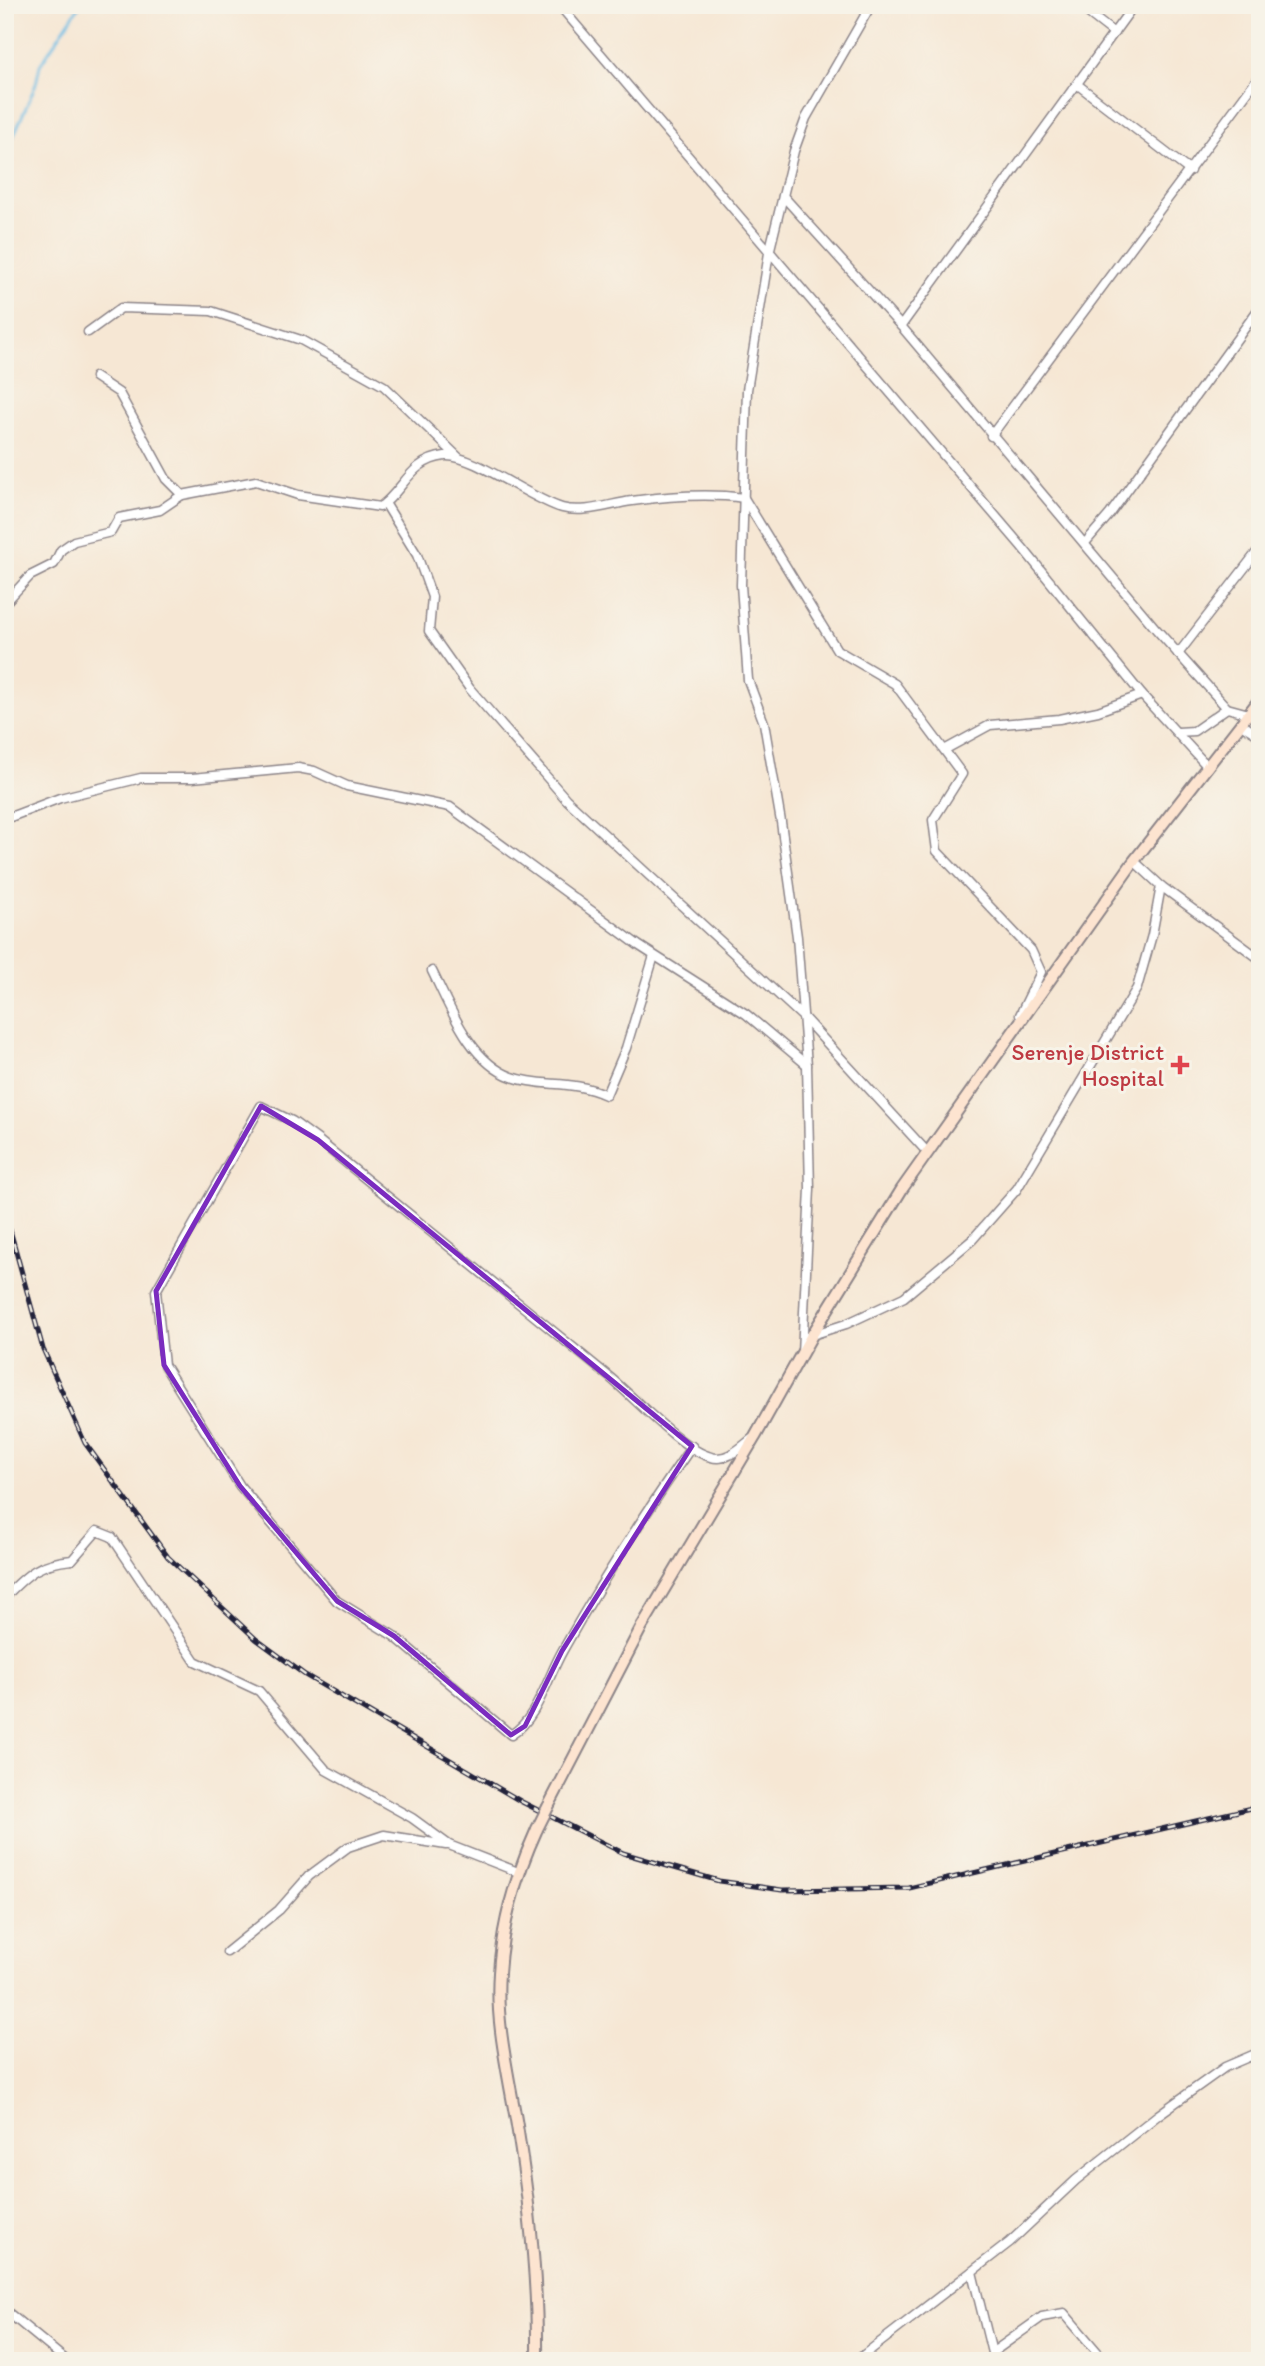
<svg xmlns="http://www.w3.org/2000/svg" width="1265" height="2366" viewBox="0 0 1265 2366" font-family="Itim,sans-serif">
	<rect width="100%" height="100%" fill="#f7f3e8"/>
	<filter id="ink" filterUnits="userSpaceOnUse"><feTurbulence type="fractalNoise" baseFrequency=".0143" numOctaves="2"/><feDisplacementMap in="SourceGraphic" scale="14" xChannelSelector="R" yChannelSelector="G"/><feConvolveMatrix kernelMatrix="1 2 1 2 8 2 1 2 1" color-interpolation-filters="sRGB"/></filter>
	<filter id="wash" filterUnits="userSpaceOnUse"><feTurbulence type="fractalNoise" baseFrequency=".00686" numOctaves="4" result="noise"/><feDisplacementMap in="SourceGraphic" scale="28" xChannelSelector="R" yChannelSelector="G"/><feGaussianBlur stdDeviation="1.57" result="paint"/><feColorMatrix in="noise" values="0 0 0 0 0 0 0 0 0 0 0 0 0 0 0 0 0 1.4 0 .05"/><feComposite in="paint" operator="in"/></filter>
	<g filter="url(#wash)">
		<rect width="100%" height="100%" fill="#f6e7d4"/>
		<g fill="none" stroke-linecap="round" stroke-linejoin="round">
			<path stroke="#6abce5" stroke-width="2.5" d="M5,156l31,-72 4,-19 40,-60"/>
		</g>
	</g>
	<g filter="url(#ink)">
		<g fill="none" stroke-linecap="round" stroke-linejoin="round">
			<g stroke="#8c8488" stroke-width="11">
				<g id="street">
					<path d="M559,5l463,542 120,148 66,72"/>
					<path d="M1078,5l36,28"/>
					<path d="M1078,85l112,86"/>
					<path d="M783,196l118,130 255,303 71,79 22,6"/>
					<path d="M901,326l233,-321"/>
					<path d="M88,332l33,-24 90,3 90,29 83,46 74,71"/>
					<path d="M95,377l24,16 47,86 16,16 74,-14 42,14 82,12c24,-17 30,-47 65,-51 28,-2 85,43 117,52 21,6 48,-4 70,-7 37,-5 75,-8 112,-3l93,152 58,34 67,90 -29,46 4,31 94,99 10,22 -21,43"/>
					<path d="M991,436l269,-361"/>
					<path d="M385,503l32,52 15,42 -3,34 41,58 96,110 238,219 124,135"/>
					<path d="M1085,543l25,-29 150,-207"/>
					<path d="M5,603l25,-27 24,-12 7,-14 13,-9 37,-9 8,-14 41,-8 22,-15"/>
					<path d="M1178,654l82,-106"/>
					<path d="M1241,724l19,12"/>
					<path d="M1178,732l16,-1 33,-23"/>
					<path d="M946,749l44,-24 69,-6 39,-8 44,-16"/>
					<path d="M5,819l55,-21 81,-20h51l106,-10 16,3 33,15 103,21 188,138 108,69 61,51"/>
					<path d="M1134,861l27,25 99,73"/>
					<path d="M432,971c18,36 38,91 80,106 31,11 59,2 94,18l20,-47 28,-92"/>
					<path d="M812,1335l34,-11 58,-27 68,-57 45,-51 120,-201 15,-53 9,-49"/>
					<path d="M802,1353l8,-164 -3,-124 -10,-128 -16,-115 -17,-99 -16,-43 -7,-95 6,-195 22,-137 25,-102 12,-33 65,-113"/>
					<path d="M692,1446c-46,66 -90,134 -129,204 -16,28 -25,68 -52,85l-117,-99 -57,-35 -97,-115 -76,-121 -8,-74 105,-185 31,15 26,19c96,78 192,157 289,235 25,20 75,75 104,82 16,5 30,-10 42,-19"/>
					<path d="M5,1597c23,-24 34,-34 67,-37l25,-29 15,6 83,124 64,30 67,79 86,48 37,27 69,27"/>
					<path d="M227,1952l52,-42 30,-34 39,-29 36,-12 62,10"/>
					<path d="M972,2272l22,89"/>
					<path d="M5,2310l62,51"/>
					<path d="M993,2352l49,-35 22,-4 41,48"/>
					<path d="M856,2361l154,-119 66,-62 82,-65 67,-48 35,-15"/>
				</g>
			</g>
			<g stroke="#8c8488" stroke-width="14">
				<g id="secondary">
					<path d="M548,1807l93,-179 114,-191 57,-102 90,-146 232,-328 126,-162"/>
					<path d="M537,2361c1,-77 -7,-154 -19,-229 -8,-52 -23,-107 -19,-159 3,-52 17,-98 38,-144"/>
				</g>
			</g>
			<use href="#street" stroke="#fff" stroke-width="8"/>
			<use href="#secondary" stroke="#fde4d0" stroke-width="10"/>
			<g stroke="#22223b" stroke-width="5">
				<path id="rail" d="M5,1212l38,137 42,94 83,114 88,82 49,36 217,127 101,51 96,28 63,9 127,-2 351,-82"/>
			</g>
			<use href="#rail" stroke="#f7f3e8" stroke-width="2.5" stroke-dasharray="8" stroke-linecap="butt"/>
			<g stroke="#8c8488" stroke-width="14" stroke-linecap="butt">
				<path id="secondary-bridge" d="M537,1829l11,-22"/>
			</g>
			<use href="#secondary-bridge" stroke="#fde4d0" stroke-width="10"/>
		</g>
	</g>
	<path fill="none" stroke="#7b2cbf" stroke-width="5" stroke-linejoin="round" d="M261,1106l57,34 374,306 -130,205 -37,75 -14,9 -117,-99 -57,-35 -97,-115 -76,-121 -8,-74z"/>
	<path fill="#e0444e" stroke="#f7f3e8" stroke-width="2.5" d="M1176.5 1054.5h7v7h7v7h-7v7h-7v-7h-7v-7h7z"/>
	<g text-anchor="middle" stroke-width="6" stroke-linejoin="round" paint-order="stroke">
		<g font-size="23" fill="#be3a42" stroke="#f7f3e8" text-anchor="end">
			<text x="1164" y="1060">Serenje District<tspan x="1164" dy="26">Hospital</tspan></text>
		</g>
	</g>
	<rect width="1265" height="2366" fill="none" stroke="#f7f3e8" stroke-width="28"/>
</svg>
